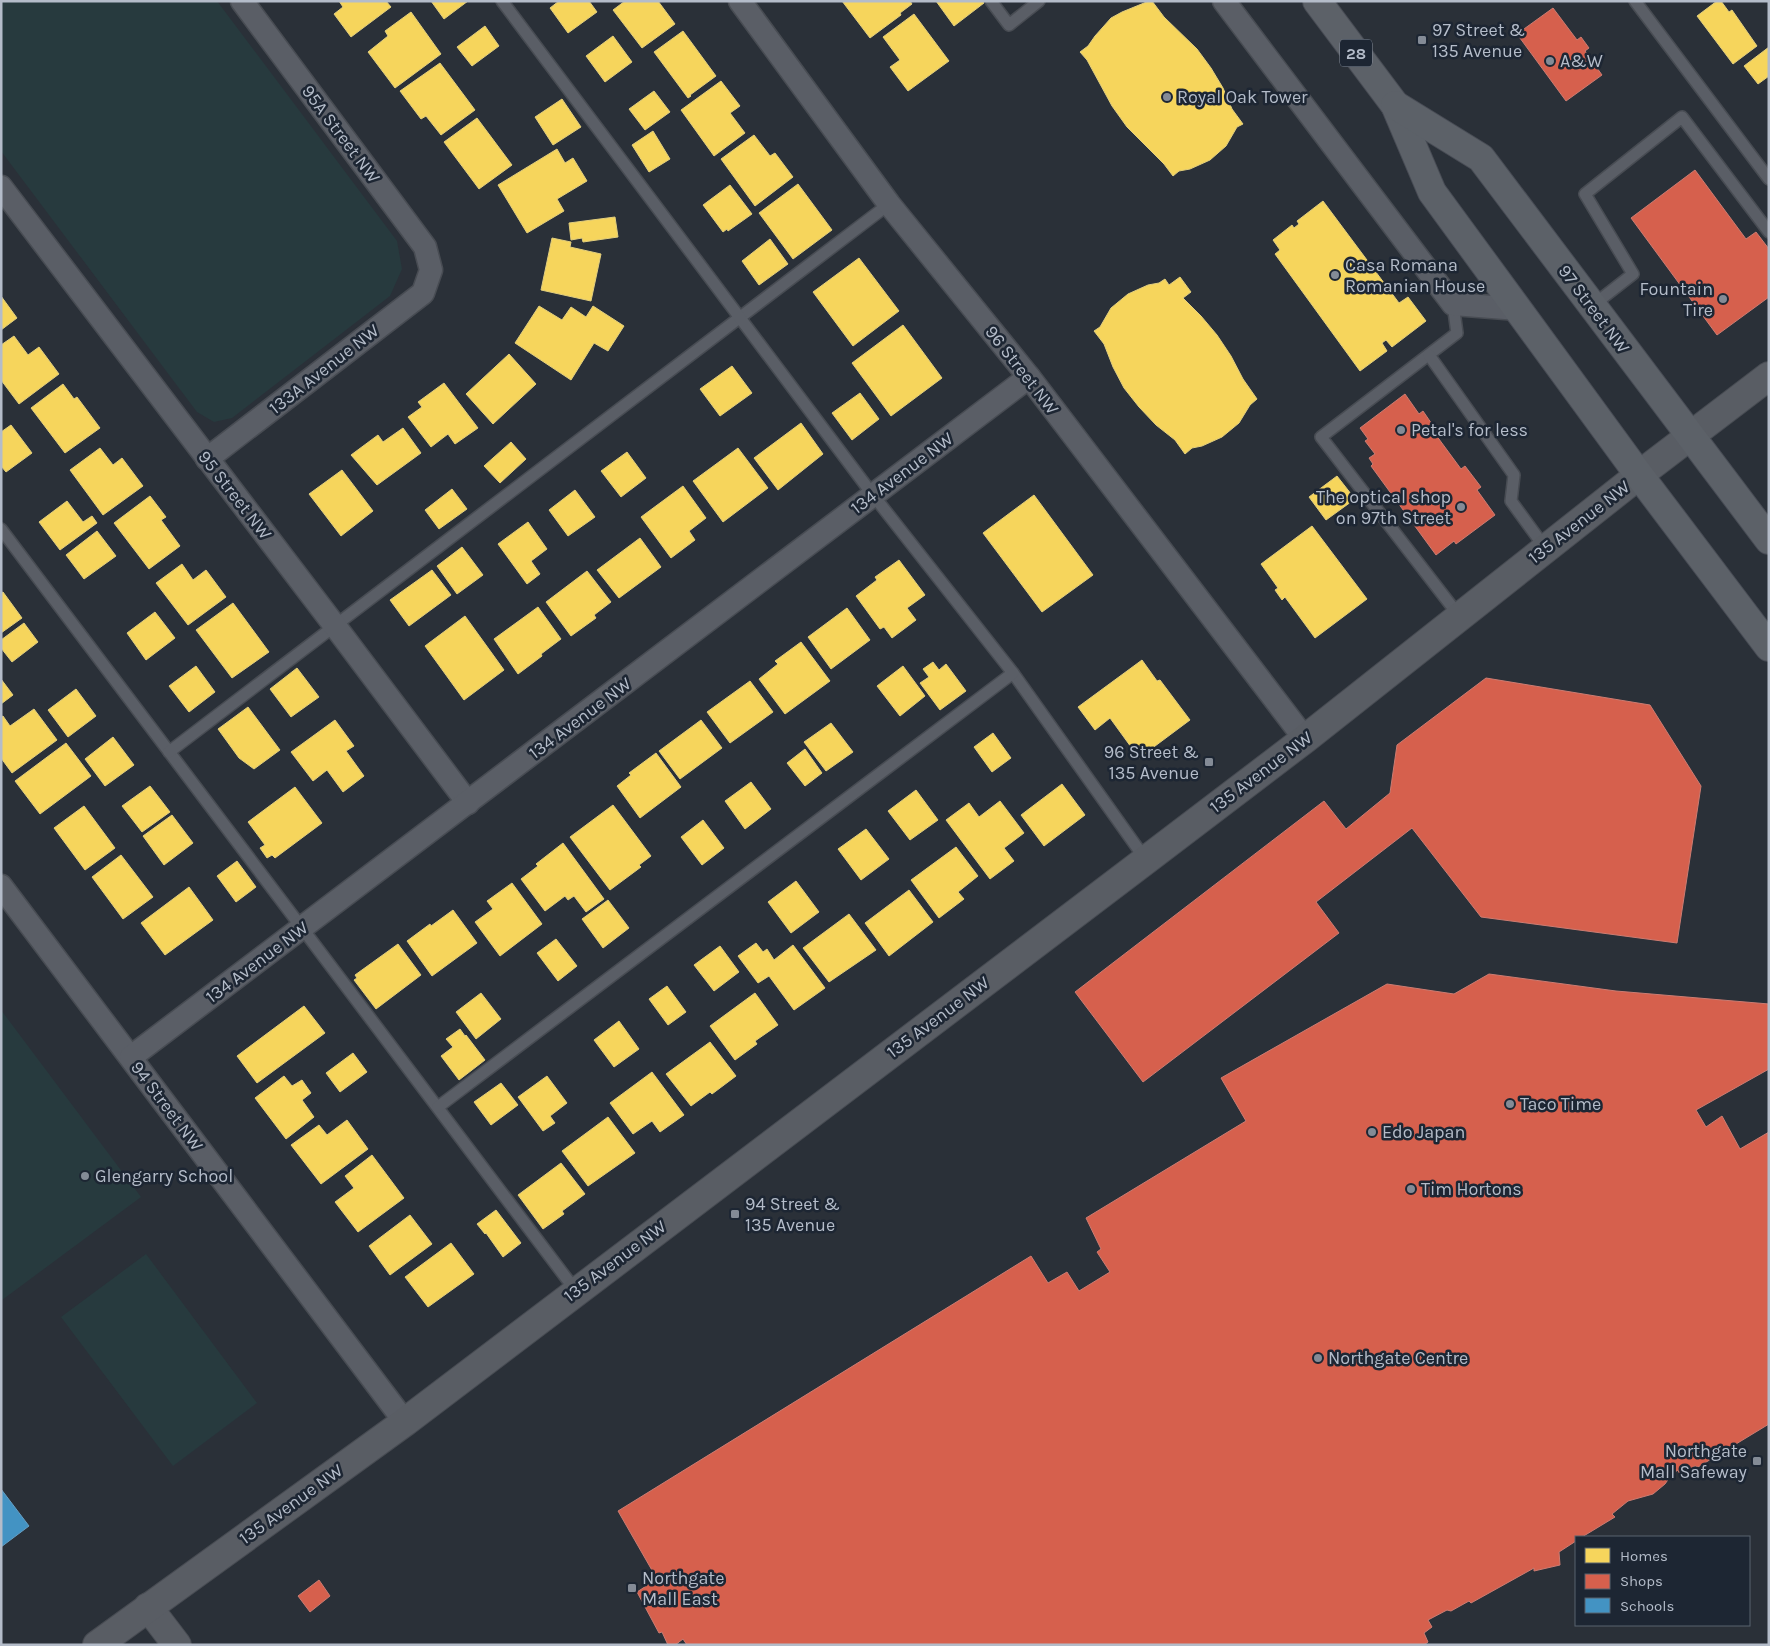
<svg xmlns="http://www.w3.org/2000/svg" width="1770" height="1646" viewBox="0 0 1770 1646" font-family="Karla,sans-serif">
	<rect width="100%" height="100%" fill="#2a3038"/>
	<g fill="#273a3e">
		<path d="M1,1h216l180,240 5,28 -12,27 -158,122 -18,4 -17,-10 -196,-261z"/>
		<path d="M1,1010l140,187 -139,103 -1,-1z"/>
		<path d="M146,1254l111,149 -84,63 -112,-149z"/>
	</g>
	<g fill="#f6d55c" stroke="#e2ce7d">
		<path d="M339,1h47l5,6 -40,30 -17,-23 9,-7z"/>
		<path d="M431,1h37l-24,18z"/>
		<path d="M559,1h30l8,11 -29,21 -18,-25z"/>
		<path d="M625,1h33l17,23 -33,24 -29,-38z"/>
		<path d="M842,1h68l2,3 -12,9 1,2 -31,23z"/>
		<path d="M936,1h47l1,2 -30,23z"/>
		<path d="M1149,1h3l12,16 33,32 14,19 12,20 9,21 11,15 -6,3 -11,19 -16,14 -20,9 -11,2 -6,5 -9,-12 -37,-37 -15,-21 -25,-46 -7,-8 8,-6 7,-10 16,-18 11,-6z"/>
		<path d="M1717,1h4l8,11 3,-2 25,36 -24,18 -36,-48z"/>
		<path d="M411,12l30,42 -46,34 -27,-36 20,-16 -3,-5z"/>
		<path d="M914,14l35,47 -41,30 -18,-24 10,-7 -17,-23z"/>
		<path d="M485,26l14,20 -27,20 -15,-19z"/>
		<path d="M683,31l33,45 -26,19 1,1 -3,2 -34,-46z"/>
		<path d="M613,36l19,26 -27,20 -19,-26z"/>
		<path d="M1769,47v29l-11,8 -14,-18z"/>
		<path d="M440,63l35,47 -34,25 -15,-19 -5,3 -21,-28z"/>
		<path d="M721,81l19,25 -10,7 15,20 -31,23 -33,-46z"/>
		<path d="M654,91l16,21 -25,18 -16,-21z"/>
		<path d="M562,99l19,28 -28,18 -18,-28z"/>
		<path d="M477,118l35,47 -33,24 -35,-47z"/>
		<path d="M653,131l17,28 -21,13 -17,-27z"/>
		<path d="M754,135l16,21 5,-3 18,24 -38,29 -34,-47z"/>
		<path d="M557,149l8,14 8,-5 14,23 -30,18 7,12 -37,22 -29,-48z"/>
		<path d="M798,184l34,46 -39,29 -34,-46z"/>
		<path d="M730,185l22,29 -24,17 -1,-2 -4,3 -20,-27z"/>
		<path d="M1323,201l76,102 9,-6 18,24 -34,26 -6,-7 -4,3 5,8 -27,20 -85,-117 5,-4 -7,-10 19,-15 2,3 5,-4 -2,-3z"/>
		<path d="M615,217l3,20 -35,5 -1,-4 -11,2 -2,-17z"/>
		<path d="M552,238l19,4 -1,5 31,7 -10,47 -50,-11z"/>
		<path d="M770,239l18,25 -29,21 -17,-24z"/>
		<path d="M859,258l40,53 -46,35 -40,-54z"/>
		<path d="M1180,277l11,15 -8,6 18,18 16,19 14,21 12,23 14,20 -7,6 -11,18 -17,14 -20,9 -10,2 -7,6 -10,-14 -19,-15 -17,-18 -15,-19 -11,-21 -9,-23 -10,-13 6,-4 11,-19 17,-14 20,-9 11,-2 6,-4 4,6z"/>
		<path d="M1,296l16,22 -16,12z"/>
		<path d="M539,306l23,14 9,-13 15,10 7,-11 31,20 -16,25 -14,-8 -23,37 -56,-37z"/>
		<path d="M903,325l39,53 -51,38 -39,-53z"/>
		<path d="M14,336l14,19 11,-8 20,27 -40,30 -18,-24v-35z"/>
		<path d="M509,354l27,30 -43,40 -27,-30z"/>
		<path d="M732,366l20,27 -32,23 -20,-27z"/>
		<path d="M444,383l34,45 -23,16 -7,-10 -17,13 -23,-30 14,-10 -4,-5z"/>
		<path d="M63,384l11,15 3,-2 23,31 -35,25 -34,-45z"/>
		<path d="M860,393l19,26 -27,21 -20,-27z"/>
		<path d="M801,423l22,31 -45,36 -24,-32z"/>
		<path d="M11,425l21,28 -26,19 -5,-6v-34z"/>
		<path d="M403,428l18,25 -44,32 -26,-30 27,-20 5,7z"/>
		<path d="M511,442l15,17 -26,24 -16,-17z"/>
		<path d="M100,448l13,17 9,-7 21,28 -40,29 -33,-45z"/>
		<path d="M738,448l30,40 -45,34 -30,-41z"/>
		<path d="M627,452l19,26 -25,19 -20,-26z"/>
		<path d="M342,470l31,41 -32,25 -32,-42z"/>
		<path d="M1337,476l18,23 -29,21 -17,-23z"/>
		<path d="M683,486l23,32 -17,13 6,9 -24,18 -30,-41z"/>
		<path d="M452,489l15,20 -28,20 -14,-19z"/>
		<path d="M575,490l20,27 -27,19 -19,-26z"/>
		<path d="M1034,495l59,80 -51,37 -59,-79z"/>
		<path d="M150,496l16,21 -5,3 19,26 -31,23 -35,-46z"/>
		<path d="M67,501l16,21 9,-6 5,7 -37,27 -21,-28z"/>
		<path d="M528,522l19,27 -16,12 9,13 -13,10 -29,-40z"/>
		<path d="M1312,526l55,73 -52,39 -30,-41 -3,3 -7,-10 3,-2 -17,-24z"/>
		<path d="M97,531l19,25 -32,23 -18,-24z"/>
		<path d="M640,538l21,29 -42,31 -22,-28z"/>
		<path d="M462,547l21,28 -26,19 -20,-28z"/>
		<path d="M899,560l26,35 -18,13 9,12 -24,18 -8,-11 -4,2 -24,-33 21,-16 -2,-3z"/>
		<path d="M182,564l11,16 13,-10 20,27 -38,28 -32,-42z"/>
		<path d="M432,570l19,25 -42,31 -19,-26z"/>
		<path d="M587,571l24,31 -17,13 2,3 -25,18 -25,-34z"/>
		<path d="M3,592l19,26 -21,15v-40z"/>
		<path d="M233,603l36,49 -37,26 -36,-48z"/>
		<path d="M538,607l23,32 -20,15 1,2 -24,18 -24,-35z"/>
		<path d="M847,608l23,32 -39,29 -23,-32z"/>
		<path d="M155,612l20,26 -29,22 -19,-27z"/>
		<path d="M465,616l39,54 -40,30 -39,-54z"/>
		<path d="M24,623l14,19 -26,20 -11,-14v-8z"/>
		<path d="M801,642l29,39 -45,33 -26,-35 19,-15 -3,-3z"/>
		<path d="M1142,660l15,21 3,-1 30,40 -51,38 -29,-40 -15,12 -17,-23z"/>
		<path d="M933,662l6,8 7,-6 20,27 -26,19 -20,-27 9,-6 -6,-8z"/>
		<path d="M196,666l19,26 -26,20 -20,-26z"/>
		<path d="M903,666l22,30 -25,20 -23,-30z"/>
		<path d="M297,668l22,29 -28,20 -21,-28z"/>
		<path d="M1,679l12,16 -12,9z"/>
		<path d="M750,681l23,31 -43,31 -23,-31z"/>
		<path d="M76,689l20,27 -28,21 -20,-27z"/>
		<path d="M248,707l32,43 -26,19 -15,-11 -21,-29z"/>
		<path d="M34,709l23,31 -45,33 -11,-15v-41l2,-1 7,10z"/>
		<path d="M335,720l19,26 -8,5 18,25 -21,16 -16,-22 -14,11 -22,-29z"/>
		<path d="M701,720l21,28 -42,31 -21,-28z"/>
		<path d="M831,723l22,29 -27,19 -22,-29z"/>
		<path d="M993,733l18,25 -19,14 -18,-25z"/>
		<path d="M113,737l21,28 -29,21 -20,-27z"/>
		<path d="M66,743l25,33 -51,38 -25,-33z"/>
		<path d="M805,749l17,24 -17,13 -18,-23z"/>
		<path d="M656,753l25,34 -41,31 -23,-32 14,-11 -2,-2z"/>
		<path d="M751,782l20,27 -26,20 -20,-28z"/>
		<path d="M1062,784l23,31 -41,31 -23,-31z"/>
		<path d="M150,786l20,26 -28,20 -20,-26z"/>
		<path d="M295,787l27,36 -47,35 -3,-3 -5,3 -7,-10 5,-3 -17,-23z"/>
		<path d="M916,790l22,30 -28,20 -22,-29z"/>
		<path d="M1000,801l24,32 -20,15 10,13 -24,18 -44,-59 23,-17 10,14z"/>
		<path d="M613,805l38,51 -12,9 2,2 -31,23 -40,-53z"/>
		<path d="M84,806l31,42 -30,22 -31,-42z"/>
		<path d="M172,815l21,28 -29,22 -21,-29z"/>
		<path d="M703,820l21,28 -22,17 -21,-28z"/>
		<path d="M866,829l23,30 -28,21 -23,-31z"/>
		<path d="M563,843l41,56 -18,13 -12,-16 -6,4 -3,-4 -20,15 -24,-32 17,-13 -2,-2z"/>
		<path d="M956,847l22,29 -20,16 6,7 -25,19 -28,-38z"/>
		<path d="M121,855l32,42 -30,22 -31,-42z"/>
		<path d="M237,861l19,26 -20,15 -19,-26z"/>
		<path d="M796,881l23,31 -28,21 -23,-31z"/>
		<path d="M512,883l30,41 -42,32 -25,-34 18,-13 -6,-8z"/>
		<path d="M189,887l24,33 -48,35 -24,-32z"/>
		<path d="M909,890l24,32 -44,34 -24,-33z"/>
		<path d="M608,900l21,28 -26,20 -21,-29z"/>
		<path d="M453,910l24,33 -45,33 -25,-35 23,-17 1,2z"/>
		<path d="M849,914l27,36 -47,32 -26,-34z"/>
		<path d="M556,939l21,27 -19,15 -21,-28z"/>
		<path d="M756,943l7,9 4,-3 7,11 19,-15 32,43 -31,22 -25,-34 -11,7 -20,-27z"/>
		<path d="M398,944l23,31 -45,34 -22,-29 3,-2 -2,-3z"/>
		<path d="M720,946l19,26 -25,19 -20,-26z"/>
		<path d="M667,986l19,26 -18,13 -19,-26z"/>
		<path d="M481,993l20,26 -25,20 -20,-27z"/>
		<path d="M755,993l23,32 -23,16 2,3 -22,16 -25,-34z"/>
		<path d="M304,1006l21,27 -68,50 -20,-27z"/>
		<path d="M619,1021l20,28 -25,18 -20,-27z"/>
		<path d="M460,1029l5,7 1,-1 19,25 -26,20 -18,-24 12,-9 -7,-8z"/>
		<path d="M710,1042l26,34 -24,18 -2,-2 -19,14 -25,-32z"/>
		<path d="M353,1053l14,19 -27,20 -14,-19z"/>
		<path d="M652,1072l32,43 -24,17 -8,-11 -19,13 -23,-31z"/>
		<path d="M284,1076l8,10 10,-6 9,13 -9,7 12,17 -28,22 -31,-41z"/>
		<path d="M547,1076l20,27 -17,13 5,7 -12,8 -25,-34z"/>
		<path d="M501,1083l17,22 -27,20 -17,-23z"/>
		<path d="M608,1117l27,36 -47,33 -26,-35z"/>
		<path d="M347,1120l21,29 -47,35 -30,-39 28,-20 8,10z"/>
		<path d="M372,1155l32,43 -46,34 -23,-30 19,-14 -9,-12z"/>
		<path d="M561,1163l24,31 -23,17 2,3 -21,15 -25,-34z"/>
		<path d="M496,1210l25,33 -18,14 -17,-24 -1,1 -8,-10z"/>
		<path d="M410,1215l22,29 -42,31 -21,-29z"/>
		<path d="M451,1243l23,31 -46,33 -23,-30z"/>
	</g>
	<g fill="#d6604d" stroke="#cc7c72">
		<path d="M1553,8l24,32 4,-3 8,11 -4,3 17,24 -36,26 -49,-67z"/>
		<path d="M1695,170l51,69 10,-7 13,17v48l-52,38 -86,-117z"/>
		<path d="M1405,394l14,20 4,-3 15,22 -2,2 25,34 4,-3 16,21 -4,3 18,25 -39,29 -2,-3 -18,14 -65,-89 2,-2 -4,-6 6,-4 -10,-13 3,-2 -8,-11z"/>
		<path d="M1486,678l164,27 51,81 -24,157 -196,-26 -69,-89 -96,74 23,31 -196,149 -68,-90 249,-191 22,28 44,-36 7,-48z"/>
		<path d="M1489,974l127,17 153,13v65l-73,41 10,17 16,-11 18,33 29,-17v292l-71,43 -3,-1 -15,9 -2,-5 -6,4 -7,10 -12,10 -25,7 -16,13 3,3 -33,20h-6v4l-17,11 1,13 -26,6v-3l-63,35 -2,-2 -18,10 -4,-1 -19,10 4,7 -8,6 4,9 -4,3h-737l-4,-6 -8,6h-7l-6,-13 -3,1 -22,-41 20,-13 -39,-68 413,-255 17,27 19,-11 12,19 31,-19 -13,-20 4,-3 -15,-31 160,-97 -25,-43 166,-94 67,10z"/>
		<path d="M319,1580l11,16 -20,16 -12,-16z"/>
	</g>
	<path fill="#4393c3" stroke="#659fc5" d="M1,1489l28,37 -28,21z"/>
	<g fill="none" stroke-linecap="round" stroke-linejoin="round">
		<g stroke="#484c53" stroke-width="14">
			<g id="lane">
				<path d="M991,1l18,24 30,-24"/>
				<path d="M1635,1l134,178"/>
				<path d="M1453,304l4,29 -136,104 139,180"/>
				<path d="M1592,306l41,-32 -48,-80 97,-77 87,115"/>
				<path d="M1429,355l85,120 -3,26 35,48"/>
				<path d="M1,529l575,762"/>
				<path d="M1013,673l133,187"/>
				<path d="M169,752l720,-548"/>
				<path d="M438,1107l575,-434 -140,-178 -371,-494"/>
			</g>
		</g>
		<g stroke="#484c53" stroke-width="25">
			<g id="street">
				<path d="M740,1l149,203 140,173 276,362"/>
				<path d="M1224,1l229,303 65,5"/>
				<path d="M1,187l334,439 133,177"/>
				<path d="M207,459l216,-166 8,-23 -6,-23 -183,-246"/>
				<path d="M1,886l404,536"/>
				<path d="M131,1057l898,-680"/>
			</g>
		</g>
		<g stroke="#484c53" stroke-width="30">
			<g id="secondary">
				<path d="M148,1607l29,38"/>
				<path d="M97,1645l308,-223 741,-562 159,-121 334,-264 130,-99"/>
			</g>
		</g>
		<g stroke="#484c55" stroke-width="30">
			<g id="primary">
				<path d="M1317,1l78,104 37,87 207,283 130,172"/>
				<path d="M1395,105l86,53 288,382"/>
			</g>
		</g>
		<use href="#lane" stroke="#5a5e66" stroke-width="11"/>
		<use href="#street" stroke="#5a5e66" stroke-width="22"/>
		<use href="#secondary" stroke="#595d64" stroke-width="28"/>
		<use href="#primary" stroke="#5c6168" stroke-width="28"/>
	</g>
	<g fill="#848b96" stroke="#1d2633" stroke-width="2">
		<rect x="1417" y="35" width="10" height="10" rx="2.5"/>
		<circle cx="1550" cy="61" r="5"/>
		<circle cx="1167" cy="97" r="5"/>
		<circle cx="1335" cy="275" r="5"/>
		<circle cx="1723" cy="299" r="5"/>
		<circle cx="1401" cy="430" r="5"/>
		<circle cx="1461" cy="507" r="5"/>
		<rect x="1204" y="757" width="10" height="10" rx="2.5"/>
		<circle cx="1510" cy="1104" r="5"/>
		<circle cx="1372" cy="1132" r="5"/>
		<circle cx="85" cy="1176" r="5"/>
		<circle cx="1411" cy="1189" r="5"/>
		<rect x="730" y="1209" width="10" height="10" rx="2.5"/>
		<circle cx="1318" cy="1358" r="5"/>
		<rect x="1752" y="1456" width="10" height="10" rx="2.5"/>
		<rect x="627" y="1583" width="10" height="10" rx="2.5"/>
	</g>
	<g text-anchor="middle" stroke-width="5" stroke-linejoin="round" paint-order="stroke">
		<rect fill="#1d2633" stroke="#878f9c" stroke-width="1" x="1340" y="39.5" width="32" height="27" rx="4"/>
		<g font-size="16" font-weight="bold" fill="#b4bcc9">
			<text x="1356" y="59">28</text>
		</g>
		<g font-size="18" fill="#b4bcc9" stroke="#1d2633" text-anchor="start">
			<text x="1432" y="36">97 Street &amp;<tspan x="1432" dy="21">135 Avenue</tspan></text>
			<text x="1560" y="67">A&amp;W</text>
			<text x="1177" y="103">Royal Oak Tower</text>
			<text x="1345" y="271">Casa Romana<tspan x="1345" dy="21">Romanian House</tspan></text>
			<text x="1713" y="295" text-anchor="end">Fountain<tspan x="1713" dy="21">Tire</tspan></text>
			<text x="1411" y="436">Petal's for less</text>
			<text x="1451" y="503" text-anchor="end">The optical shop<tspan x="1451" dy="21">on 97th Street</tspan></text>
			<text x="1199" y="758" text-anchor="end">96 Street &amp;<tspan x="1199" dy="21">135 Avenue</tspan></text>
			<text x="1520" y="1110">Taco Time</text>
			<text x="1382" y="1138">Edo Japan</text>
			<text x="95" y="1182">Glengarry School</text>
			<text x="1421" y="1195">Tim Hortons</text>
			<text x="745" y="1210">94 Street &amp;<tspan x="745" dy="21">135 Avenue</tspan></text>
			<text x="1328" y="1364">Northgate Centre</text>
			<text x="1747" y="1457" text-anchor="end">Northgate<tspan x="1747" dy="21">Mall Safeway</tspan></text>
			<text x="642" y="1584">Northgate<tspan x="642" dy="21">Mall East</tspan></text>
		</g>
		<g font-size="18" fill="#b4bcc9" stroke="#1d2633">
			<text transform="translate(341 134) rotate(53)" y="6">95A Street NW</text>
			<text transform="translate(1594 309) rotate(53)" y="6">97 Street NW</text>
			<text transform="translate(324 369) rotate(-38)" y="6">133A Avenue NW</text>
			<text transform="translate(1022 370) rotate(52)" y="6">96 Street NW</text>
			<text transform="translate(902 473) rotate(-37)" y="6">134 Avenue NW</text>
			<text transform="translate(235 495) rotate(52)" y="6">95 Street NW</text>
			<text transform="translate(1579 522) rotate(-38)" y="6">135 Avenue NW</text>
			<text transform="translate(580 718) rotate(-37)" y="6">134 Avenue NW</text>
			<text transform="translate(1261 772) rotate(-37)" y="6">135 Avenue NW</text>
			<text transform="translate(257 962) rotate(-37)" y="6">134 Avenue NW</text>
			<text transform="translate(938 1017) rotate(-37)" y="6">135 Avenue NW</text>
			<text transform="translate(167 1106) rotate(53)" y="6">94 Street NW</text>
			<text transform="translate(615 1261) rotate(-37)" y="6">135 Avenue NW</text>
			<text transform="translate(291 1504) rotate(-36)" y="6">135 Avenue NW</text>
		</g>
	</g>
	<rect width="1770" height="1646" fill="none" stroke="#b4bcc9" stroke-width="5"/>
	<rect x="1575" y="1536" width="175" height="90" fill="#1d2633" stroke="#59626f"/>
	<rect x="1585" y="1548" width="25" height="15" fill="#f6d55c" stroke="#59626f"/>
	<text x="1620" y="1561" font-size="15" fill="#b4bcc9">Homes</text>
	<rect x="1585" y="1574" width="25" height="15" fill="#d6604d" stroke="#59626f"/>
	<text x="1620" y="1586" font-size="15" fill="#b4bcc9">Shops</text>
	<rect x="1585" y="1598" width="25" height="15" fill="#4393c3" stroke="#59626f"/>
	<text x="1620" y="1611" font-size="15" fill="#b4bcc9">Schools</text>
</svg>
